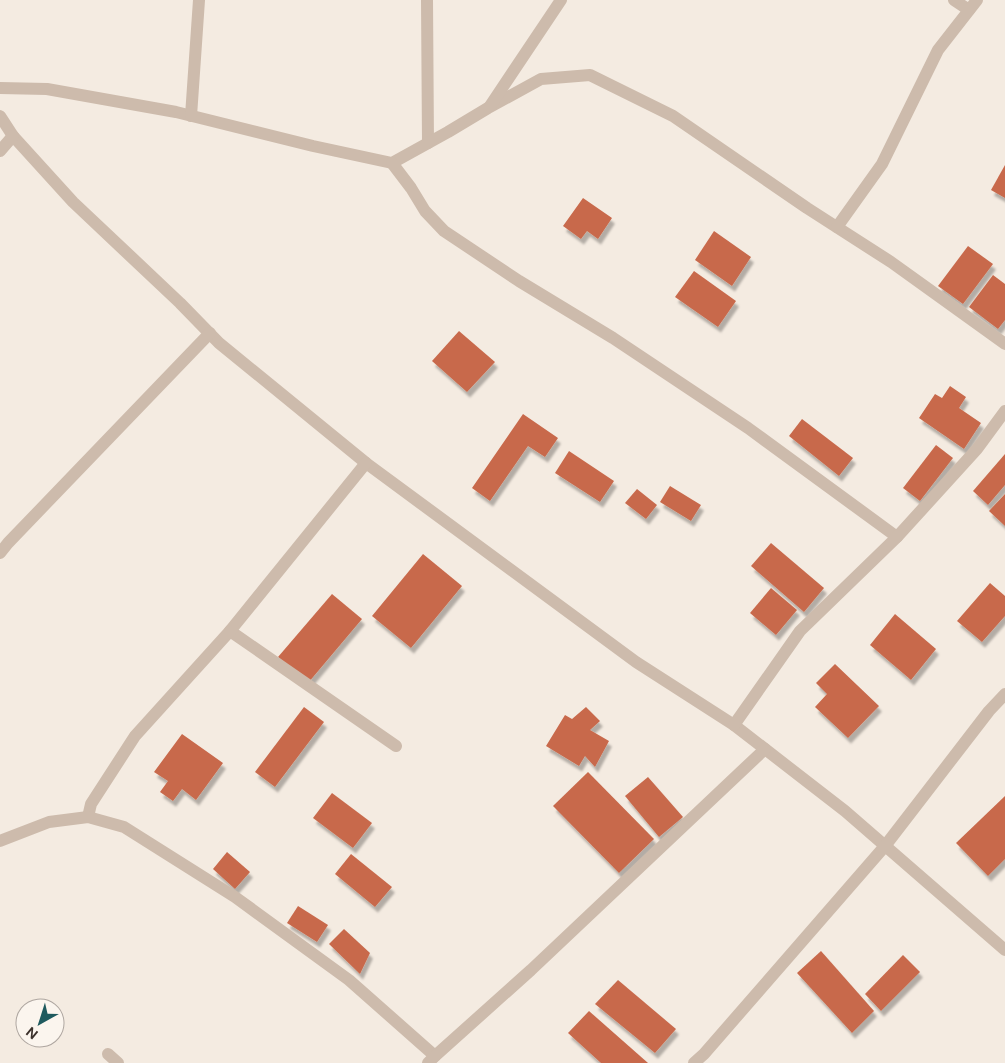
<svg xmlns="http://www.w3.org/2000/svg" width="1005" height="1063" viewBox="0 0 1005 1063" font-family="'DM Sans',sans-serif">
	<defs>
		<filter id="shadow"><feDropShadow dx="3" dy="5.5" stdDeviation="1" flood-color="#0004"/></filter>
	</defs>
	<rect width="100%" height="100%" fill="#f4ebe1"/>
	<g fill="#c8694b" filter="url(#shadow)">
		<path d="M1005,165v33l-14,-8z"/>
		<path d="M583,198l29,20 -14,21 -11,-8 -6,8 -18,-13z"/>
		<path d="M714,231l37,26 -19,29 -37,-26z"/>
		<path d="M968,246l25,18 -30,40 -25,-18z"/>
		<path d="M694,271l42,30 -18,26 -43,-30z"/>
		<path d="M993,275l12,9v36l-7,9 -29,-22z"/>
		<path d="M459,331l36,31 -28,30 -35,-31z"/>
		<path d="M950,386l16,11 -7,11 22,15 -17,26 -45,-31 16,-24 7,4z"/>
		<path d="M523,414l35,24 -13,19 -17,-11 -38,55 -18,-13z"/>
		<path d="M802,419l51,39 -14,18 -50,-40z"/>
		<path d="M936,445l17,13 -33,43 -17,-13z"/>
		<path d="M569,451l45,30 -14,21 -45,-29z"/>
		<path d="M1005,454v31l-17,20 -15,-14z"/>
		<path d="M670,486l31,19 -10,16 -31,-19z"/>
		<path d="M637,489l20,16 -11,14 -21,-16z"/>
		<path d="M1005,494v32l-16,-15z"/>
		<path d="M771,543l53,45 -20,24 -53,-46z"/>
		<path d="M423,554l39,32 -51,62 -39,-32z"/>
		<path d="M990,583l15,13v20l-23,26 -25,-21z"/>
		<path d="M771,588l26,22 -21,25 -26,-22z"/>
		<path d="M332,594l30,25 -54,64 -30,-26z"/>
		<path d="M895,614l41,35 -25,31 -41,-35z"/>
		<path d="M835,664l44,42 -31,32 -33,-31 12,-13 -11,-11z"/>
		<path d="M304,707l20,15 -49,65 -20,-15z"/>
		<path d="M586,707l14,14 -10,9 19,11 -14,26 -10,-11 -6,10 -33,-20 19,-31 7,4z"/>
		<path d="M182,734l41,29 -27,37 -14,-11 -9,12 -13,-9 8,-11 -14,-9z"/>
		<path d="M588,772l66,67 -35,34 -66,-67z"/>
		<path d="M648,777l35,40 -24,20 -34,-41z"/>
		<path d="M332,793l40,30 -19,25 -40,-30z"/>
		<path d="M1005,796v63l-17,17 -32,-33z"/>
		<path d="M227,852l23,20 -15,17 -22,-20z"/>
		<path d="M351,854l41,33 -17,20 -40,-33z"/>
		<path d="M298,906l30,19 -11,17 -30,-19z"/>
		<path d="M344,929l26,24 -10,21 -31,-30z"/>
		<path d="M821,951l53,60 -22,22 -55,-60z"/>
		<path d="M903,955l17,17 -39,39 -16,-17z"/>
		<path d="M618,980l58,49 -21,24 -60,-49z"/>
		<path d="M589,1011l59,52h-47l-33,-30z"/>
	</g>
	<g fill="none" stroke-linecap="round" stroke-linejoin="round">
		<g stroke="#cdbbac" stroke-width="12">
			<path d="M427,0l1,143"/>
			<path d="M954,0l15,10"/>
			<path d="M0,88l47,1 129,23 137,34 79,17 56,-31 40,-24 53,-29 49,-4 83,41 134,92 84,54 114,82"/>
			<path d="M490,106l71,-106"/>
			<path d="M0,116l13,20 60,66 107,101 39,40 147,120 270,199 98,63 111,86 160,139"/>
			<path d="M191,116l8,-116"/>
			<path d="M0,151l13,-15"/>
			<path d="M392,163l19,25 14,23 19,20 75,50 94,57 135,90 149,109"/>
			<path d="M837,227l45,-63 56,-114 39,-50"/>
			<path d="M0,553l8,-10 202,-210"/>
			<path d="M230,631l166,115"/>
			<path d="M734,725l66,-94 97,-94 80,-88 28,-38"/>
			<path d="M88,817l3,-13 44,-68 95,-105 136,-168"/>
			<path d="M0,841l49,-19 39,-5 36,10 111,70 114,83 86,76"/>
			<path d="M108,1054l10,9"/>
			<path d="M428,1063l7,-7 96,-86 234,-221"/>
			<path d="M694,1063l10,-9 181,-208 104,-135 16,-17"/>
		</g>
	</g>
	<g transform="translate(40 1023) rotate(219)"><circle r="24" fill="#fbf5ee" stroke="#aea6a0"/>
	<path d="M0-4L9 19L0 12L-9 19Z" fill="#1f5a5e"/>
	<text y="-8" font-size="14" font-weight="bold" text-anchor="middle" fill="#3b302b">N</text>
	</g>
</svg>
